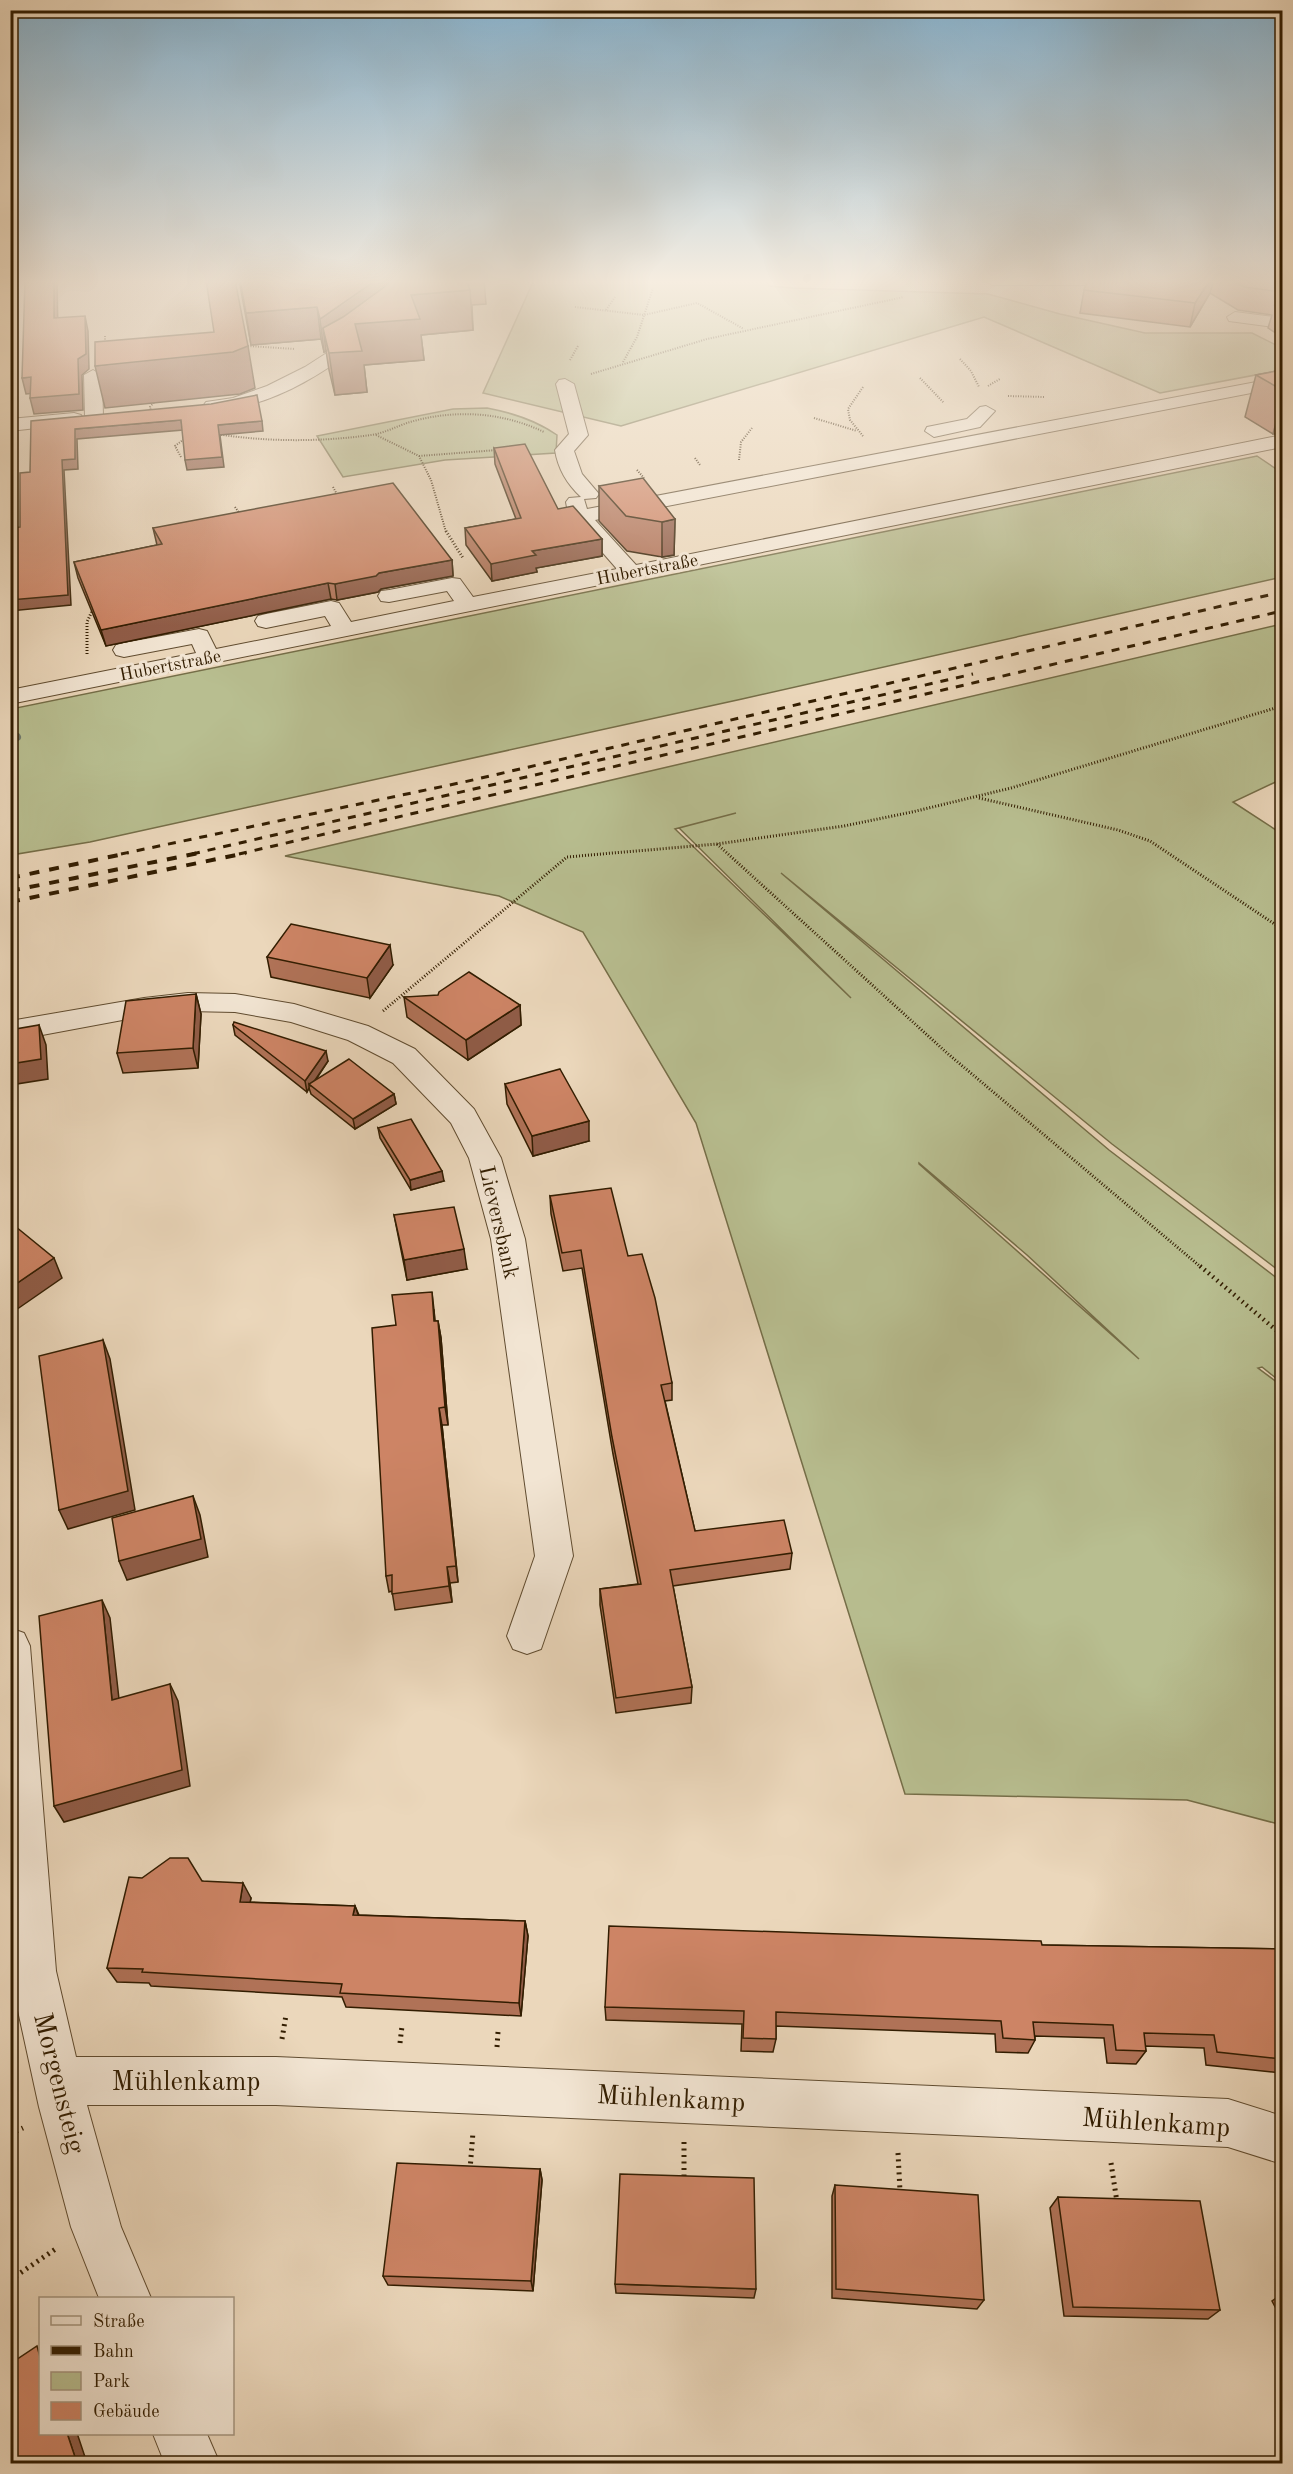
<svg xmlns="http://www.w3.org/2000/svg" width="1293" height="2474" viewBox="0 0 1293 2474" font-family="'Old Standard TT',serif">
	<rect width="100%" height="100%" fill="#ebd7bb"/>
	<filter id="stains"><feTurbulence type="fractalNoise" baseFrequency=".00333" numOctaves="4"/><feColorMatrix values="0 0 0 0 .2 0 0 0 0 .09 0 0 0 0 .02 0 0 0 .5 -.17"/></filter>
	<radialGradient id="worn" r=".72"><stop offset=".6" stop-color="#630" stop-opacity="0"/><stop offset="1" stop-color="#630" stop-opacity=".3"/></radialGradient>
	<g fill="#b8be90" stroke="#756e48" stroke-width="1.5" fill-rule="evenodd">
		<path d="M534,280h233l2,6 24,2 195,6 72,20 85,19h107l30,15v22l-122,23 -176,-76 -363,109 -138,-33z"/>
		<path d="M487,408c26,5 48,12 70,27l-1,18 -111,7 -102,17 -26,-41 136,-27z"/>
		<path d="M1257,456l25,17v104l-540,122 -652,143 -79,13v-146z"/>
		<path d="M1282,624v155l-49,23 49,32v439l-170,-129 -331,-271 328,277 173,132v101l-20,-16 -4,1 24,18v439l-95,-25 -282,-6 -209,-671 -113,-191 -84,-36 -214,-40zM736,813l-57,15 172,170 -176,-169zM919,1163l108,92 112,104 -220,-195z"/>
	</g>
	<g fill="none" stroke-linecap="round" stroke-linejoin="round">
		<path stroke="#707a6e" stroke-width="8" d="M10,741l7,-4"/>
		<g stroke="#604c30" stroke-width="2">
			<g id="minor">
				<path d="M984,280h115l-8,5h-99z"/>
				<path d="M1235,312l47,6v10l-53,-7 -2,-4z"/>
				<path d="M364,329l6,1 2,4 -2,4c-42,32 -88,63 -141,71 -9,1 -20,5 -26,-3l3,-4 27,-4 34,-12 38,-19z"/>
				<path d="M93,370l9,5 1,42 -9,6 -9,-6 -1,-42z"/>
				<path d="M1282,377v10l-687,133 41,45 646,-130v12l-1272,257v-14l186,-37 -4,-9 -68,13 -8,-2 -3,-5 3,-5 8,-2 75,-14 8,2 9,18 115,-23 -6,-10 -59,12 -8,-2 -3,-5 3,-5 8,-2 65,-13 8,2 12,19 103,-21 -7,-10 -58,11 -8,-1 -3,-5 3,-5 8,-1 63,-12 8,1 13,18 144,-28 -49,-56 -2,-11 3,-4 12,-1c-14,-13 -23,-28 -26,-47l14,-16 -13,-50 3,-4 6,-1 9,5 14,51 -14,16 8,23 17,20 -3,4 -12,1 3,10z"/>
				<path d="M986,406l9,5 -15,16 -46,10 -9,-6 2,-4 40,-8 13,-12z"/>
				<path d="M74,413l7,2 2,4 -2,4 -71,8v-12z"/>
				<path d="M188,993l47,1 59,10 74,22 47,23 59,60 27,49 24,81 48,317 -32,93 -14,5 -14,-5 -6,-13 28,-80 -44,-317 -22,-81 -18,-35 -58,-60 -45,-23 -57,-18 -56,-10 -47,-1 -44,5 -134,25v-20l134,-23z"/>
				<path d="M10,1628l14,5 6,13 26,325 20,86h200l952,42 54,17v48l-54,-17 -952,-42h-189l34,122 30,71h-52l-28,-71 -32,-120 -29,-133z"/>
				<path d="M153,2434h54l13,30h-55z"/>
			</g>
		</g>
		<g stroke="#321d01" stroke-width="2" stroke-dasharray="1 1.5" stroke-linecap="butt">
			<path d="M575,307l69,8 53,-12 47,26"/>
			<path d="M606,310l9,-13"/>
			<path d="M105,336v10"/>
			<path d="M248,346l47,3"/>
			<path d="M960,359l11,12 8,16"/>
			<path d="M570,360l8,-14"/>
			<path d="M623,362l14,-25 16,-49"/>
			<path d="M591,374l116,-35 197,-42"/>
			<path d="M920,378l24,25"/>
			<path d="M988,386l12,-7"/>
			<path d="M863,387l-15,22 2,11 13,16"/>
			<path d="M1008,396l37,1"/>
			<path d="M151,412l-1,-5 6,-7"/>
			<path d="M814,418l43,13"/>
			<path d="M216,434c51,8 104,8 155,1 14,-2 26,-9 39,-13 45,-13 92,-10 134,10"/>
			<path d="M376,435l43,21 12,24 15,52"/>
			<path d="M419,456l78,-6"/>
			<path d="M181,457l-6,-11 12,-9"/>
			<path d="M695,458l5,7"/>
			<path d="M739,460l2,-18 11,-14"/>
			<path d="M637,470l7,8"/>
			<path d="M333,487l6,11"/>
			<path d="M235,507l6,8"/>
		</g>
		<g stroke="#321d01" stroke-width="3" stroke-dasharray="1 2" stroke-linecap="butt">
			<path d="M446,531l17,27"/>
			<path d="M87,654v-32l6,-13"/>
			<path d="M979,798l139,32 32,11 132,88"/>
			<path d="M717,844l230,209 255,215"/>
			<path d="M383,1011l184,-154 150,-13 127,-18 68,-14 99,-24 271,-82"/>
		</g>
		<path stroke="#321d01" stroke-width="4.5" stroke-dasharray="1.5 4" stroke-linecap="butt" d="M1200,1266l82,69"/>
		<g stroke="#321d01" stroke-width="5" stroke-dasharray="2 4.5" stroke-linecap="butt">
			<path d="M282,2039l4,-24"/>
			<path d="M400,2043l2,-17"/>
			<path d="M497,2047l1,-15"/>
			<path d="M10,2134l13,-6"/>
			<path d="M684,2142v37"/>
			<path d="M898,2153l2,38"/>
			<path d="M1111,2163l6,39"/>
			<path d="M470,2170l3,-38"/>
			<path d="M10,2280l47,-32"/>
		</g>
		<use href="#minor" fill="#f2e5d3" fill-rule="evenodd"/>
		<g stroke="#321d01" stroke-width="3" stroke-dasharray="8 8" stroke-linecap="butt">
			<path d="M121,854l343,-72 818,-190"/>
			<path d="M192,854l781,-180"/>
			<path d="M239,854l1043,-243"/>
		</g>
		<g stroke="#321d01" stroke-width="4" stroke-dasharray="10 10" stroke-linecap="butt">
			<path d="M10,878l118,-25"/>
			<path d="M10,891l189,-38"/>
			<path d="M10,902l236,-49"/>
		</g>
	</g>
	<g fill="#b07257" stroke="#321d01" stroke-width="1.5">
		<path d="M239,280h245l2,24 -14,1 1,25 -52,5 3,25 -60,5 3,27 -32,3 -6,-25 -3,-19 -2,1 -3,-13 -70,6z"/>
		<path d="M1088,280h194v57l-14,-9 4,-13 -34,-5 -28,-17 -20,34 -110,-14 4,-23z"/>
		<path d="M1282,370v63l-9,1 -28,-17 11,-42z"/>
		<path d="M494,448l64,61 44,30v17l-66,12 1,4 -45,9 -26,-36 -1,-17 51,-9 -21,-55z"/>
		<path d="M599,486l76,33 -1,36 -12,2 -35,-6 -28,-30z"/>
		<path d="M153,528l299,32 1,16 -72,13 -3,3 -41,8 -6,-1 -225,47 -28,-68 -4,-16 83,-17z"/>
		<path d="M267,957l126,8 -23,33 -99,-21z"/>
		<path d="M196,994l5,20 -3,54 -75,5 -6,-20z"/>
		<path d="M404,997l116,8 1,20 -53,35 -61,-43z"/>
		<path d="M233,1025l95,36 -13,20 79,13 2,10 -41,25 -44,-35 -2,-6 -2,4 -72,-57z"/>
		<path d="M505,1084l84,57 -56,15 -26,-52z"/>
		<path d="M378,1128l66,53 -33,9 -31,-52z"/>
		<path d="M550,1196l78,60 44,127v17l-7,1 30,130 97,22 -2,16 -117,17 19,101 -1,16 -75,10 -16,-108v-16l38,-5 -25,-130 -31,-186 -19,3 -12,-57z"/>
		<path d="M394,1215l73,54 -60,11z"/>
		<path d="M434,1310l1,11h3l3,17 7,87h-6l16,157 -8,1 2,19 -57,8 -3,-19 -3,1 -3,-16 10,-251z"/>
		<path d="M202,1881l49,17 -1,4 105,4 4,9 166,6 3,15 -7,80 -175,-9 -4,-10 -191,-11 -2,-3 -32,-1 -10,-14z"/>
		<path d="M1042,1945l240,4v124l-76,-8 -2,-17 -59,-2 1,5 -10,13 -29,-1 -3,-25 -69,-2v4l-7,13 -32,-1 -1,-18 -219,-8v13l-3,13 -32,-1 1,-27 -136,-4 -1,-13z"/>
		<path d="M540,2169l2,11 -9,111 -145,-6 -5,-9z"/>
		<path d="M835,2185l149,115 -7,9 -145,-11v-102z"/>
		<path d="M1058,2197l162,113 -12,9 -144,-3 -14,-108z"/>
		<path d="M615,2284l141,5 -2,9 -138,-5z"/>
		<path d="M1282,2294v26l-10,-19z"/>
	</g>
	<g fill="#905c47" stroke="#321d01" stroke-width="1.5">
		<path d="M54,280h3l1,54 -4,-16z"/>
		<path d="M376,280h79l-44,15 59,-5 3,40 -52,5 3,25 -60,5 3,27 -32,3 -6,-42 -6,-25 3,23 -2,1 -4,-33z"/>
		<path d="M1210,280h4l-4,13 -20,34 5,-24z"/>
		<path d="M317,307l4,32 -70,6 -5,-32z"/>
		<path d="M85,316l3,15 1,38 -7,6 1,35 -49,4 -4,-16 48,-39z"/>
		<path d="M248,346l7,42 -15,6 -135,14 -10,-42z"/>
		<path d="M31,377l4,16 -9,1 -4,-16z"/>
		<path d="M1282,400v33l-9,1z"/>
		<path d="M181,420l2,10 -106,9 1,30 -14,1 7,135 -61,6v-11l52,-140 13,-31z"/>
		<path d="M262,421l1,10 -43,4 4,32 -37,3 -2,-10 33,-35z"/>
		<path d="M675,519l-1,36 -12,2v-35z"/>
		<path d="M602,539v17l-66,12 1,4 -45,9 -1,-17 41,-13z"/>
		<path d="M452,560l1,16 -72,13 -3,3 -41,8 -2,-16 44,-11z"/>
		<path d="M328,583l3,16 -225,47 -5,-16z"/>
		<path d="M390,945l3,20 -23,33 -3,-20z"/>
		<path d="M196,994l5,20 -3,54 -5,-20z"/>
		<path d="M520,1005l1,20 -53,35 -2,-20z"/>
		<path d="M39,1025l7,20 2,34 -38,6v-21z"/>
		<path d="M326,1051l2,10 -17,25 -2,-2v4l-2,4 -2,-11z"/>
		<path d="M394,1094l2,10 -41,25 -2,-10z"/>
		<path d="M589,1121v20l-56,15 -1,-20z"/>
		<path d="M442,1171l2,10 -33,9 -1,-10z"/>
		<path d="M464,1249l3,20 -60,11 -3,-20z"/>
		<path d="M54,1258l8,20 -49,34 -3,-6v-18z"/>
		<path d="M432,1292l2,18 2,29 -2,-18z"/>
		<path d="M438,1321l3,17 7,87 -3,-18z"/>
		<path d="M103,1340l7,19 25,151 -67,19 -9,-19z"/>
		<path d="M439,1408l3,17 16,157 -2,-16z"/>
		<path d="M193,1496l7,19 8,42 -81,23 -8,-19z"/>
		<path d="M447,1567l3,16 2,19 -3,-16z"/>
		<path d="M102,1600l8,18 11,99 -9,-17z"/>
		<path d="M170,1684l8,17 12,85 -126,36 -10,-16z"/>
		<path d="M243,1883l8,15 -4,19 -7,-15z"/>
		<path d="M355,1906l5,14 -7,-5z"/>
		<path d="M525,1921l3,15 -7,80 -2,-13z"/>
		<path d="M540,2169l2,11 -9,111 -2,-10z"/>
		<path d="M67,2433h10l10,30h-10z"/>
	</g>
	<g fill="#cd8465" stroke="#321d01" stroke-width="1.5">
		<path d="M25,280h29v38l31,-2 1,38 -8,5 1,35 -49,4 1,-21 -9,1z"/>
		<path d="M206,280h29l13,66 -15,6 -138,14v-24l119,-10z"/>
		<path d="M240,280h136l-56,39 -3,-12 -71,6z"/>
		<path d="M394,280h72l4,10 -59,5 9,24 -65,5 7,27 -33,2 -6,-25 20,-11z"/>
		<path d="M1088,280h122l-15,23 -111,-13z"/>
		<path d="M1231,280h51v12l-38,-5z"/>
		<path d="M1274,305l8,1v4z"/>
		<path d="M1282,370v20l-26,-15z"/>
		<path d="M257,395l5,26 -44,4 4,32 -37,3 -4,-40 -106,9v30l-13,1 6,135 -58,5v-72l10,-1v-54l10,-1 1,-51 180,-17z"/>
		<path d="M525,444l33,65 15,-3 29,33 -70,12 4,4 -45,9 -26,-36 56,-10 -27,-70z"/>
		<path d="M643,478l32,41 -13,3 -36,-6 -27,-30z"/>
		<path d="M393,483l59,77 -73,13 -3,3 -41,8 -7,-1 -227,47 -27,-68 88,-18 -9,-16z"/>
		<path d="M291,924l99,21 -23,33 -100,-21z"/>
		<path d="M469,972l51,33 -54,35 -62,-43 34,-2 1,-3z"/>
		<path d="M196,994l-3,54 -76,5 9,-52z"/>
		<path d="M234,1022l92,29 -21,30 -72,-56z"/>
		<path d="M39,1025l2,34 -31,5v-34z"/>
		<path d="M349,1059l45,35 -41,25 -44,-35z"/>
		<path d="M560,1069l29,52 -57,15 -27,-52z"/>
		<path d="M411,1119l31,52 -32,9 -32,-52z"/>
		<path d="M611,1188l17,68 14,-2 13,44 17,85 -11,2 34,146 89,-11 8,33 -122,17 22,117 -76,11 -16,-109 41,-5 -29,-147 -31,-187 -19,3 -12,-57z"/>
		<path d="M454,1207l10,42 -60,11 -10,-45z"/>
		<path d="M10,1222l44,36 -44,30z"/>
		<path d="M432,1292l2,29h4l7,86 -6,1 17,158 -9,1 2,19 -57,8v-19l-6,1 -14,-248 24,-3 -4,-30z"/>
		<path d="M103,1340l25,151 -69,19 -20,-154z"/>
		<path d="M193,1496l8,43 -82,22 -7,-43z"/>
		<path d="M102,1600l10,100 58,-16 12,86 -128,36 -15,-190z"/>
		<path d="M170,1858h18l14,23 41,2 -3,19 115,4 -2,9 172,6 -6,82 -179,-10 2,-9 -200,-12 1,-3 -36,-1 22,-91 13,1z"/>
		<path d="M609,1926l432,15 1,4 240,4v110l-65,-7 -3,-17 -70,-2 2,18 -30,-1 -3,-25 -80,-3 2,18 -32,-2 -2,-17 -225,-9v27l-33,-1 1,-27 -139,-4z"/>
		<path d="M397,2163l143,6 -9,112 -148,-5z"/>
		<path d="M620,2174l134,4 2,111 -141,-5z"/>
		<path d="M835,2185l143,10 6,105 -148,-11z"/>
		<path d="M1058,2197l142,4 20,109 -147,-3z"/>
		<path d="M37,2346l3,11v76h27l10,30h-67v-99z"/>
	</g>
	<linearGradient id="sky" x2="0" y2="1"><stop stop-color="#88b6d4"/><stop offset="0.45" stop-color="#f6ede0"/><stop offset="1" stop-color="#f6ede0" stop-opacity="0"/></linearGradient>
	<rect width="1293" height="626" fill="url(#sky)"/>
	<g text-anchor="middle" stroke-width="6" stroke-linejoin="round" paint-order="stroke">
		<g font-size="18" fill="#321d01" stroke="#f2e5d3">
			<text transform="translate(647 569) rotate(-11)" y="6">Hubertstraße</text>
			<text transform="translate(170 665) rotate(-11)" y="6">Hubertstraße</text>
		</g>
		<g font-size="22" fill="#321d01" stroke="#f2e5d3">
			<text transform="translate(500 1222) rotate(77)" y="8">Lieversbank</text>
		</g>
		<g font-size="27" fill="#321d01" stroke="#f2e5d3">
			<text x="186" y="2090">Mühlenkamp</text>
			<text transform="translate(60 2083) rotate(76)" y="9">Morgensteig</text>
			<text transform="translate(671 2098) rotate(3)" y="9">Mühlenkamp</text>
			<text transform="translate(1156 2122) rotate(4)" y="9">Mühlenkamp</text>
		</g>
	</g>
	<rect width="1293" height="2474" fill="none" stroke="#ebd7bb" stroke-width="36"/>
	<rect x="12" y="12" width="1269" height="2450" fill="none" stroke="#321d01" stroke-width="3"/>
	<rect x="18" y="18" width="1257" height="2438" fill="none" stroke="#321d01" stroke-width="1.5"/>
	<rect x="39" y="2297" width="195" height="138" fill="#f2e5d3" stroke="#a5957f" stroke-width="1.5"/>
	<rect x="51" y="2316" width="30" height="9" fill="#f2e5d3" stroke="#a5957f" stroke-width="1.5"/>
	<text x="93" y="2327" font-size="18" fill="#321d01">Straße</text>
	<rect x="51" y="2346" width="30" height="9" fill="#321d01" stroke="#a5957f" stroke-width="1.5"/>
	<text x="93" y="2357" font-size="18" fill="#321d01">Bahn</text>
	<rect x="51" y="2372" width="30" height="18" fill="#b8be90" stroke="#a5957f" stroke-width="1.5"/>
	<text x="93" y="2387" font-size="18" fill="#321d01">Park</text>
	<rect x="51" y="2402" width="30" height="18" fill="#cd8465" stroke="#a5957f" stroke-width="1.5"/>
	<text x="93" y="2417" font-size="18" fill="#321d01">Gebäude</text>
	<rect width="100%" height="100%" filter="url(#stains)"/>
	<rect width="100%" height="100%" fill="url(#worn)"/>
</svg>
